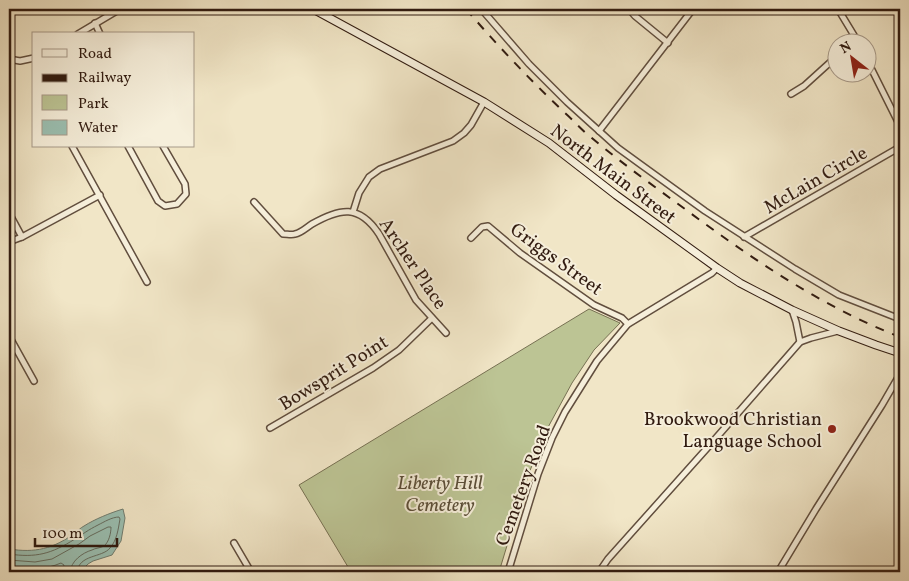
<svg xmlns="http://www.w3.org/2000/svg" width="909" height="581" viewBox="0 0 909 581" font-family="Vollkorn,serif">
	<rect width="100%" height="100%" fill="#f1e6c7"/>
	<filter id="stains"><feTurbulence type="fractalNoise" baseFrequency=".004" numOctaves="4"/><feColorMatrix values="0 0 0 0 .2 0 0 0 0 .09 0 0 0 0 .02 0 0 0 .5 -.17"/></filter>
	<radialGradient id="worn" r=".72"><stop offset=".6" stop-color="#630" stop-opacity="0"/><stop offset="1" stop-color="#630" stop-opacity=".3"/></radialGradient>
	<path fill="#bcc494" stroke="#767052" d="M589,309l31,14 -26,27 -22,33 -26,48 -17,42 -30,99h-148l-52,-87z"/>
	<path fill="#9bc0b2" stroke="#717e71" d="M123,509l2,9 -4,23 -9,14 -19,6 -5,3 -8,8h-71v-23c26,4 44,0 66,-16 3,-2 5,-5 9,-7 11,-7 26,-13 39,-17z"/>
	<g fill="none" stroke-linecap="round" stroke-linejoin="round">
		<g stroke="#666e61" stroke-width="1">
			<path d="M9,554c27,4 42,0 66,-15 8,-5 13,-9 23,-14 6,-3 14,-8 21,-8l1,2c-2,11 -3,21 -10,29 -8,10 -31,6 -33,24"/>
			<path d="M9,560l26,2 17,-3 27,-15 11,-8 18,-9h3c0,6 -2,15 -7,19 -3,2 -9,2 -12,4 -10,3 -21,11 -22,22"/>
			<path d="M9,568c18,2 36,2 52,-5l3,2 -1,7"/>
		</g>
		<g stroke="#614e3e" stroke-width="8">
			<g id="street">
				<path d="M629,9l6,7 33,27"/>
				<path d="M838,9l20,33"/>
				<path d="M483,11l46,53 38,38 51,46 22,16 65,47 90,58 44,26 61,24"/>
				<path d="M95,23l5,11"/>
				<path d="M78,34l42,-25"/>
				<path d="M866,58l34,68"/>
				<path d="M9,59l11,2 14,-3"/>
				<path d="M791,94l13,-8 32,-29"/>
				<path d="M599,131l94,-122"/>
				<path d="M72,146l75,136"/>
				<path d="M128,146l30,55 7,5 12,-2 9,-10 -1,-10 -22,-38"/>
				<path d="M254,202l29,32c4,0 9,1 12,0 6,-1 12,-7 17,-10 28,-16 47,-20 67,10l37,66 30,33"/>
				<path d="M353,212l6,-19 10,-16 11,-8 73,-28 11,-8 7,-8 13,-23"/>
				<path d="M9,213l13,24"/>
				<path d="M744,237l156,-90"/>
				<path d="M471,238l11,-11 6,-1 32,27 74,52 28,13 6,6"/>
				<path d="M9,241l5,-1 8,-3 78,-42"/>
				<path d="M792,310l4,12 4,20"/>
				<path d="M9,336l25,45"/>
				<path d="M270,428l103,-60 26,-18 33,-32"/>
				<path d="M234,543l17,29"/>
				<path d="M508,572l30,-98 14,-36 13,-26 32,-51 31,-37 84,-51 5,-5"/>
				<path d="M599,572l9,-13 101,-113 91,-104 11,-4 27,-7"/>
				<path d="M778,572l38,-63 66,-104 18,-31"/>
			</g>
		</g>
		<g stroke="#311b10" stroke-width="9">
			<path id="secondary" d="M313,9l171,93 65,41 67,52 101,73 23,15 52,27 47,21 37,14 24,8"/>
		</g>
		<use href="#street" stroke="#f6efdb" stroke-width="5"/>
		<use href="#secondary" stroke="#f6efdb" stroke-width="7"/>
		<path stroke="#311b10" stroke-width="2" stroke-dasharray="9 9" stroke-linecap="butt" d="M466,9c31,36 64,71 99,104 8,7 14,14 22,21 33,28 68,53 102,78 66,49 134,95 211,125"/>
	</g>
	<circle fill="#8f2418" stroke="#f6efdb" stroke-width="2" cx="832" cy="429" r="5"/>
	<g text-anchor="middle" stroke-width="4" stroke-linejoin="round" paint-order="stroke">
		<g font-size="19" fill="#311b10" stroke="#f6efdb">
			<text transform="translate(614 173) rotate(37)" y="7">North Main Street</text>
			<text transform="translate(815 179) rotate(-30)" y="7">McLain Circle</text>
			<text transform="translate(557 258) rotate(36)" y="7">Griggs Street</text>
			<text transform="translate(414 263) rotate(56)" y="7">Archer Place</text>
			<text transform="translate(333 372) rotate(-32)" y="7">Bowsprit Point</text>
			<text transform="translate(522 485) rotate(-70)" y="7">Cemetery Road</text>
		</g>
		<g font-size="19" fill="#311b10" stroke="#f6efdb" text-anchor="end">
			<text x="822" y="425">Brookwood Christian<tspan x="822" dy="22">Language School</tspan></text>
		</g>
		<g font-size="19" font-style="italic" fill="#5b4e38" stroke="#f6efdb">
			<text x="440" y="489">Liberty Hill<tspan x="440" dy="22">Cemetery</tspan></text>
		</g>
	</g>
	<rect width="909" height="581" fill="none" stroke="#f1e6c7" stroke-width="30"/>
	<rect x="10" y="10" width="889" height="561" fill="none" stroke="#311b10" stroke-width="2.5"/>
	<rect x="15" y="15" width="879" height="551" fill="none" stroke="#311b10"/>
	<rect x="32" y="32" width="162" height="115" fill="#f6efdb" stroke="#a79a8a"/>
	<rect x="42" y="49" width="25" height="8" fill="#f6efdb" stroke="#a79a8a"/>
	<text x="78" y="58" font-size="15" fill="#311b10">Road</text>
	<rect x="42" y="74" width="25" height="8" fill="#311b10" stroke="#a79a8a"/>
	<text x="78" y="82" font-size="15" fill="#311b10">Railway</text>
	<rect x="42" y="95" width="25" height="15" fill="#bcc494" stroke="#a79a8a"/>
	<text x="78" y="108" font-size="15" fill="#311b10">Park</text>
	<rect x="42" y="120" width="25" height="15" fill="#9bc0b2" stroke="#a79a8a"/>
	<text x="78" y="132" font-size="15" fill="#311b10">Water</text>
	<g transform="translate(852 58) rotate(329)"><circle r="24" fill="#f6efdb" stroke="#a79a8a"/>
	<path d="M0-4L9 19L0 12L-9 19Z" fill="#8f2418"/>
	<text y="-8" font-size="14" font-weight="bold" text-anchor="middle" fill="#311b10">N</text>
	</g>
	<path d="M35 538v8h82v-8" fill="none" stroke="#311b10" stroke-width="2.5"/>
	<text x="42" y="538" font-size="15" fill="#311b10" stroke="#f6efdb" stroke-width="4" paint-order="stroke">100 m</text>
	<rect width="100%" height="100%" filter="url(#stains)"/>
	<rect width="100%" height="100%" fill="url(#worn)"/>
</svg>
